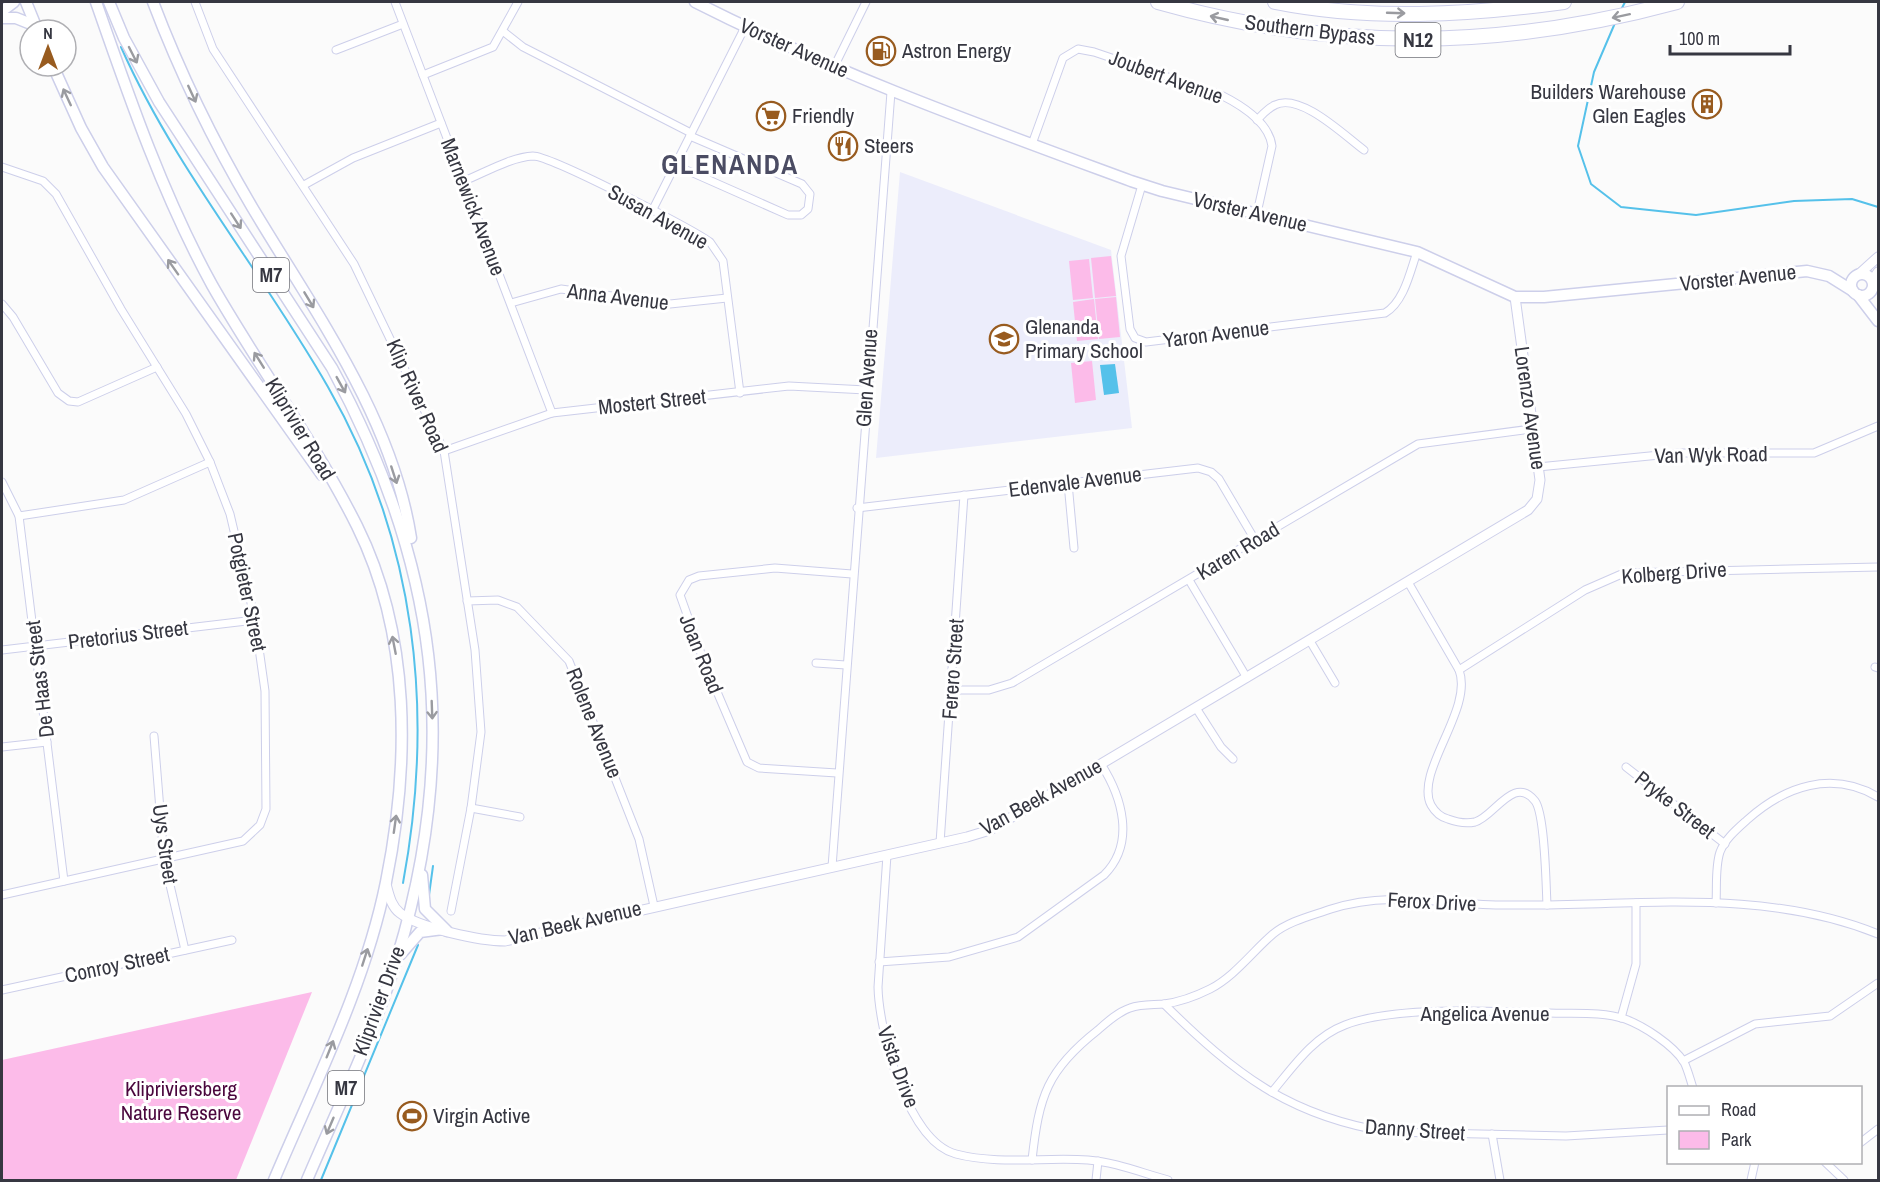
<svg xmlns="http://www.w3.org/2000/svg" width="1880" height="1182" viewBox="0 0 1880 1182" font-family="'Archivo Narrow',sans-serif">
	<rect width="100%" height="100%" fill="#fbfbfb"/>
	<path fill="#ecedfb" d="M900,172l211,78 21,178 -256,30z"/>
	<g fill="#fcbbe9">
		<path d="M1111,256l5,40 -21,2 -4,-40z"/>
		<path d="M1089,259l4,39 -20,2 -4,-39z"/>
		<path d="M1116,297l4,40 -21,2 -4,-40z"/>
		<path d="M1094,299l4,40 -21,2 -4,-39z"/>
		<path d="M1092,361l4,39 -21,3 -4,-40z"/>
		<path d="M312,992l-76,188h-234v-120z"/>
	</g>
	<path fill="#55c1ea" d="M1115,364l4,29 -15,2 -4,-30z"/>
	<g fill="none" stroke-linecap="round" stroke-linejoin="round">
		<g stroke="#55c1ea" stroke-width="2">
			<path d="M1621,10l4,-8"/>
			<path d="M1615,23l-21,49 -16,74 13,38 30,23 75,8 98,-14 58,-2 26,8"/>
			<path d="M121,47c54,122 141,224 207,340 88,153 107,324 75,496"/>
			<path d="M429,895l4,-29"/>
			<path d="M321,1180l97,-235"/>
		</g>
		<g stroke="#cdcfea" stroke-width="9">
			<g id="minor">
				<path d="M195,2l18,47 141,215 90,187 31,199 6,82 -10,76 -20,103"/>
				<path d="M395,2l157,411"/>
				<path d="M504,32l19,15 168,86"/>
				<path d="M336,50l67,-26"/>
				<path d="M834,67l32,-65"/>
				<path d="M423,75l70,-28 25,-45"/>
				<path d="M1257,120c5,-5 11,-12 18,-15 25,-13 70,31 89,45"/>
				<path d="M1032,144l31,-86 15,-9 16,3 127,43c20,10 48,27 51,51l-15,67"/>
				<path d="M675,165l113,50h13l7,-6 2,-15 -8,-10 -112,-48"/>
				<path d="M2,167l41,14 13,13 65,115 65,105 24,48 20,52 25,106 10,71 1,118 -6,16 -17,16 -241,54"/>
				<path d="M464,181c20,-8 47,-24 69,-25 18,0 157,72 177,86l13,19 17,132"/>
				<path d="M304,185l49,-27 88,-35"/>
				<path d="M1142,185l-21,71 9,73 5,9 11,4 239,-29c19,-11 25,-41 32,-61"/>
				<path d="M652,211l93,-184"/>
				<path d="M511,303l50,-14 109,15 57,-6"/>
				<path d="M2,304l11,13 45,76 11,8 9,1 79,-35"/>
				<path d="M444,451l108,-38 237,-27 77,4"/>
				<path d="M1538,467l142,-14h134l64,-27"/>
				<path d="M2,482l17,34 45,365"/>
				<path d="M1068,483l6,65"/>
				<path d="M857,508l341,-40 13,4 8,7 36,61"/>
				<path d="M19,516l105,-16 86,-38"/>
				<path d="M1189,580l58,98"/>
				<path d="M1408,582l51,88c15,39 -45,102 -28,135 4,7 9,12 17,14 8,3 18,5 27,3 19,-5 39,-48 60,-21 10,13 11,84 12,104"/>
				<path d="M467,601l31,-1 19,7 52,54 70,178 15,67"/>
				<path d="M1310,641l25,42"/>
				<path d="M2,650l253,-30"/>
				<path d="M816,663l30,2"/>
				<path d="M1875,667l3,1"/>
				<path d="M1459,670l126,-80 39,-17 254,-6"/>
				<path d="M951,690h38l23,-7 406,-239 113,-15"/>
				<path d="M1196,708l25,39 12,12"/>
				<path d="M154,736l10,123 21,91"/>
				<path d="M2,747l45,-5"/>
				<path d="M1626,767l99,77"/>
				<path d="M837,773l-78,-5 -12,-6 -44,-103 -23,-64 9,-15 10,-4 76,-8 77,6"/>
				<path d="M471,808l49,9"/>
				<path d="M940,843l24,-348"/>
				<path d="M887,855l-9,132c1,44 29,154 78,167 42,11 89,3 132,6 27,2 54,13 80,20"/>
				<path d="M832,867l59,-775"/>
				<path d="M1716,903c1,-16 -1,-36 4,-51 5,-13 17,-23 27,-32 38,-34 85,-50 131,-23"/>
				<path d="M879,962l70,-5 69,-20 86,-62c32,-32 18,-78 -3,-111"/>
				<path d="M2,990l230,-50"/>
				<path d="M1164,1004c70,69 124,112 224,128l178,4 102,-6"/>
				<path d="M1621,1018l15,-54v-61"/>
				<path d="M1683,1061l72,-37 75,-8 48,-33"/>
				<path d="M1272,1092c21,-25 41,-55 73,-67 51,-20 148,-13 204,-12 24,1 53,-2 76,6 19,7 48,26 59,43 4,8 6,17 9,26"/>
				<path d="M1492,1134l8,46"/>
				<path d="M1860,1143l18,-14"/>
				<path d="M1032,1160c7,-64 15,-90 66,-130 9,-8 20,-18 32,-22 11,-4 22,-3 34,-4 16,-2 32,-8 46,-15 25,-13 42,-37 63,-55 16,-13 38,-18 58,-25 59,-19 115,-4 175,-4 124,2 254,-19 372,29"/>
				<path d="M1825,1162l19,18"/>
				<path d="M1096,1180l2,-19"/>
				<path d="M1751,1180l4,-18"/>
			</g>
		</g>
		<g stroke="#cdcfea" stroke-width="11">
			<g id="tertiary">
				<path d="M1858,275l20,-18"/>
				<path d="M1872,281l6,-9"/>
				<path d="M386,884c3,11 5,22 14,29 19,15 81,28 105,28l462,-104 23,-7 538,-320 9,-11 3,-19 -25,-183"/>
			</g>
		</g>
		<g stroke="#cdcfea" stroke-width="13">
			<g id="secondary">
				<path d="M695,2c142,72 287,124 436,179l31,10 255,61 98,45h29l263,-26 22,5 24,15"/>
				<path d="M2,11l12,-9"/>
				<circle cx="1862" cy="285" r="11"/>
				<path d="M1858,295l20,26"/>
			</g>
		</g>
		<g stroke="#cdcfea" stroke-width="13">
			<g id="primary">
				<path d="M26,2l11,27"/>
				<path d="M96,2c33,95 67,194 116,283 46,81 103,157 145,241 54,109 53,238 29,356 -21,104 -71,201 -112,298"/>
				<path d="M109,2l15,36 35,64 173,266c105,194 130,377 65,590 -23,76 -59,149 -90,222"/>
				<path d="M153,2c27,71 60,139 99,205 62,104 140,209 159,331"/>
				<path d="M2,18h14l20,8"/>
				<path d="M53,66l28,62 22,39 219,308"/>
				<path d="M422,875l3,34 22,22"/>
				<path d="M400,955l20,-23 23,-3"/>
			</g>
		</g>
		<g stroke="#cdcfea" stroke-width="16">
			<g id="motorway">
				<path d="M1158,2c177,50 342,48 519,0"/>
				<path d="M1275,2c95,19 194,13 289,0"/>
			</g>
		</g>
		<use href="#minor" stroke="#fff" stroke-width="7"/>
		<use href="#tertiary" stroke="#fff" stroke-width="9"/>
		<use href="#secondary" stroke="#fff" stroke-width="10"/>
		<use href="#primary" stroke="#fff" stroke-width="10"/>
		<use href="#motorway" stroke="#fff" stroke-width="14"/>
	</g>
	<defs><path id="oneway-shaft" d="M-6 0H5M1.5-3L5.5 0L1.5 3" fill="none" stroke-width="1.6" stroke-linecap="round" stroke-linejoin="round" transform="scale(1.5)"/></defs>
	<g stroke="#9a9ba0">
		<use href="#oneway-shaft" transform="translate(1396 13) rotate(2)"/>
		<use href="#oneway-shaft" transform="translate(1621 16) rotate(168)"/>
		<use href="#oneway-shaft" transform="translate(1219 18) rotate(-167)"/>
		<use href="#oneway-shaft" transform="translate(133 55) rotate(63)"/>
		<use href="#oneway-shaft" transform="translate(192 94) rotate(65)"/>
		<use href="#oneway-shaft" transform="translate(67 97) rotate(-115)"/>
		<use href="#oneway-shaft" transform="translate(236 221) rotate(57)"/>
		<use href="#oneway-shaft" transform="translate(173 267) rotate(-125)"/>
		<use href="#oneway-shaft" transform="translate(309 300) rotate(59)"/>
		<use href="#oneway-shaft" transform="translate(259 360) rotate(-122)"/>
		<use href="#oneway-shaft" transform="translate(341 385) rotate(61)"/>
		<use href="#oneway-shaft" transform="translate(394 475) rotate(72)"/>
		<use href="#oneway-shaft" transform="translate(394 645) rotate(-101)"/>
		<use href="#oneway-shaft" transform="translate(432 710) rotate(88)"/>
		<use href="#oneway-shaft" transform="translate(395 824) rotate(-82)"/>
		<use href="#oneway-shaft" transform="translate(365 957) rotate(-72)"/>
		<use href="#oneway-shaft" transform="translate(330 1049) rotate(-68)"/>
		<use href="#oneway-shaft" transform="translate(330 1126) rotate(113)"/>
	</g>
	<defs>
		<g id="fuel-ring" transform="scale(1.5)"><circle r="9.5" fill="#fff" stroke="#985b1f" stroke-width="1.5"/><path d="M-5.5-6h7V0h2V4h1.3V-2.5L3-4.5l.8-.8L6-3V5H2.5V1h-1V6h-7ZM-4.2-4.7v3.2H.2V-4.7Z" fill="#985b1f"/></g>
		<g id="building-ring" transform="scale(1.5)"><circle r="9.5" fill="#fff" stroke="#985b1f" stroke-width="1.5"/><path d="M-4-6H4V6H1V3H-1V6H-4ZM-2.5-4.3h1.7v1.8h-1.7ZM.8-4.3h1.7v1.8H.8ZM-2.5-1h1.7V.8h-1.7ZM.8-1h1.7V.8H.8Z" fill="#985b1f"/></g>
		<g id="supermarket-ring" transform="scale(1.5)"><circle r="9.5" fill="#fff" stroke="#985b1f" stroke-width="1.5"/><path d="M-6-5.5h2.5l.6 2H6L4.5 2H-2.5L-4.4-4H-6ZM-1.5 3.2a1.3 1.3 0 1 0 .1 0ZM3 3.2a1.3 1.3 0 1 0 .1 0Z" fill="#985b1f"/></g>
		<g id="restaurant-ring" transform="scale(1.5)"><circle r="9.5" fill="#fff" stroke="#985b1f" stroke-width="1.5"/><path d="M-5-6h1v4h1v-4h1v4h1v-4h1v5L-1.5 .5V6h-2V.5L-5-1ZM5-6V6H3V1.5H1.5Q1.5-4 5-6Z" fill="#985b1f"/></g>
		<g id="school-ring" transform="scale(1.5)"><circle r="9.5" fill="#fff" stroke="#985b1f" stroke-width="1.5"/><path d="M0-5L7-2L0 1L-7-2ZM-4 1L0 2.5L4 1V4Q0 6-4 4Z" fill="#985b1f"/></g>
		<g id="stadium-ring" transform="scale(1.5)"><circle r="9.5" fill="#fff" stroke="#985b1f" stroke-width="1.5"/><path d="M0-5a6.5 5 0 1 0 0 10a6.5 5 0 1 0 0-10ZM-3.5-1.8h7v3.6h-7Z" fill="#985b1f"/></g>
	</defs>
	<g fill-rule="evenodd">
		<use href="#fuel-ring" x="881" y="51"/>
		<use href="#building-ring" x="1707" y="104"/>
		<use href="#supermarket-ring" x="771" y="116"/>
		<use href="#restaurant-ring" x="843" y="146"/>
		<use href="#school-ring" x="1004" y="339"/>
		<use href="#stadium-ring" x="412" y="1116"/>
	</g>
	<g text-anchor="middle" stroke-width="6" stroke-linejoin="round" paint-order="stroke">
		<g fill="#fff" stroke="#72737a" stroke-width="1.5">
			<rect x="1395.5" y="23" width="45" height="34" rx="4.5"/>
			<rect x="253" y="258" width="36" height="34" rx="4.5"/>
			<rect x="328" y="1071" width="36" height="34" rx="4.5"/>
		</g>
		<g font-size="20" font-weight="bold" fill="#363741">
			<text x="1418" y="47">N12</text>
			<text x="271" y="282">M7</text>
			<text x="346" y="1095">M7</text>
		</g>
		<g font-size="21" fill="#363741" stroke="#fff">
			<text transform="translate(1310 30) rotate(7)" y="7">Southern Bypass</text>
			<text transform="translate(794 48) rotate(24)" y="7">Vorster Avenue</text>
			<text transform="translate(1166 77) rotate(20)" y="7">Joubert Avenue</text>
			<text transform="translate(473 207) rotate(69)" y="7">Marnewick Avenue</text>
			<text transform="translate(1250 212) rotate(13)" y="7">Vorster Avenue</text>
			<text transform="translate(658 217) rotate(29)" y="7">Susan Avenue</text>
			<text transform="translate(1738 278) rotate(-6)" y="7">Vorster Avenue</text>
			<text transform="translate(618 297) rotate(7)" y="7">Anna Avenue</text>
			<text transform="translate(1216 334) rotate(-7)" y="7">Yaron Avenue</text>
			<text transform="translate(867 378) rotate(-86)" y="7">Glen Avenue</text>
			<text transform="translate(417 396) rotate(66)" y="7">Klip River Road</text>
			<text transform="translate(652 402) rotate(-6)" y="7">Mostert Street</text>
			<text transform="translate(1530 408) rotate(82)" y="7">Lorenzo Avenue</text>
			<text transform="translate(300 429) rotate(59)" y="7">Kliprivier Road</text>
			<text transform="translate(1711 455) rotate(-1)" y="7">Van Wyk Road</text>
			<text transform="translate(1075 482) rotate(-7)" y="7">Edenvale Avenue</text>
			<text transform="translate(1238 551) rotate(-31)" y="7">Karen Road</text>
			<text transform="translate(1674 573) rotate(-4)" y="7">Kolberg Drive</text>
			<text transform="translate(247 592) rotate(78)" y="7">Potgieter Street</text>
			<text transform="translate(128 635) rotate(-7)" y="7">Pretorius Street</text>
			<text transform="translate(701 654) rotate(68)" y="7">Joan Road</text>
			<text transform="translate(953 669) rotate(-86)" y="7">Ferero Street</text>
			<text transform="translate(40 679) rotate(-97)" y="7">De Haas Street</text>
			<text transform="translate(594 723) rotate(68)" y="7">Rolene Avenue</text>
			<text transform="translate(1041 797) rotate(-29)" y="7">Van Beek Avenue</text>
			<text transform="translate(1675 805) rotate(38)" y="7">Pryke Street</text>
			<text transform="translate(165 844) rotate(82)" y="7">Uys Street</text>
			<text transform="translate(1432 902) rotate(3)" y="7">Ferox Drive</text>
			<text transform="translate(575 923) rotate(-13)" y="7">Van Beek Avenue</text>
			<text transform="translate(117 965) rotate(-12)" y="7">Conroy Street</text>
			<text transform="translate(379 1001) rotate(-70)" y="7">Kliprivier Drive</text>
			<text x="1485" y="1021">Angelica Avenue</text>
			<text transform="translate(898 1067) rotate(70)" y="7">Vista Drive</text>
			<text transform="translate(1415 1130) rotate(4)" y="7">Danny Street</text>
		</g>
		<g font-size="21" fill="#363741" stroke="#fff" text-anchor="start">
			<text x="902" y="58">Astron Energy</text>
			<text x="1686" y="99" text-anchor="end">Builders Warehouse<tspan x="1686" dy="24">Glen Eagles</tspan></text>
			<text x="792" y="123">Friendly</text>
			<text x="864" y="153">Steers</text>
			<text x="1025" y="334">Glenanda<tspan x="1025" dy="24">Primary School</tspan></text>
			<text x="433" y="1123">Virgin Active</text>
		</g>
		<g font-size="21" fill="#4a063d" stroke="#fff">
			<text x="181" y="1096">Klipriviersberg<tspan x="181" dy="24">Nature Reserve</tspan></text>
		</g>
		<g font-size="27" font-weight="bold" letter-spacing="1.5" fill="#4b4c63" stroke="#fff">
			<text x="730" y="174">GLENANDA</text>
		</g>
	</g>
	<rect width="1880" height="1182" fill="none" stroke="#363741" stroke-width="6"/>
	<rect x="1667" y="1086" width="195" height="78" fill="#ffffff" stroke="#afafb3" stroke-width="1.5"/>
	<rect x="1679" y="1106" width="30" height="9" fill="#ffffff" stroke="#afafb3" stroke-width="1.5"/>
	<text x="1721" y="1116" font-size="18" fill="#363741">Road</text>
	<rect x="1679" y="1131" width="30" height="18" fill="#fcbbe9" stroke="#afafb3" stroke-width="1.5"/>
	<text x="1721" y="1146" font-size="18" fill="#363741">Park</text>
	<g transform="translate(48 48)"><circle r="28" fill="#ffffff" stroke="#afafb3" stroke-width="1.5"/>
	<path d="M0-4.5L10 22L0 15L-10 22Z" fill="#985b1f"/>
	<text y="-9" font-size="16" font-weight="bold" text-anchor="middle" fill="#363741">N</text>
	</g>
	<path d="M1670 45v9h120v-9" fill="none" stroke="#363741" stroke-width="3"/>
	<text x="1679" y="45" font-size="18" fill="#363741" stroke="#ffffff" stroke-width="4.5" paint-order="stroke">100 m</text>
</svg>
